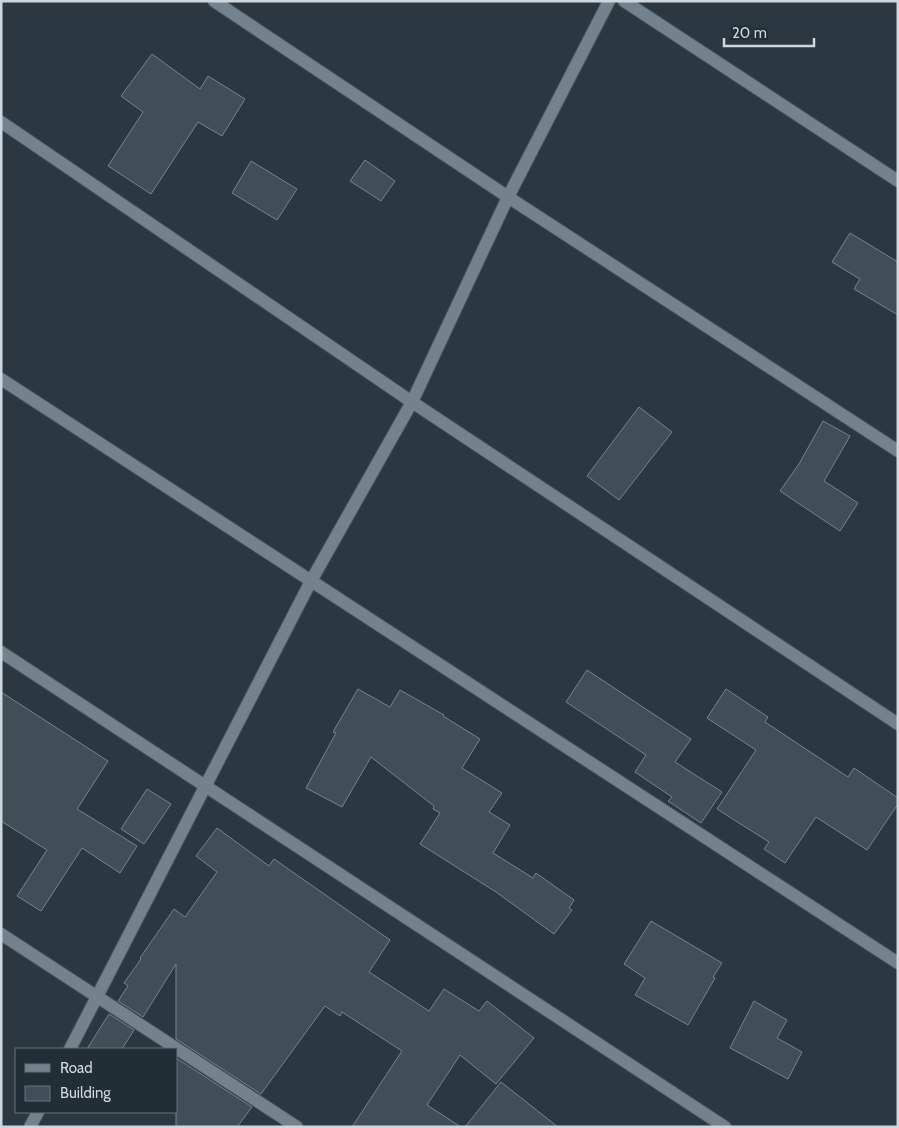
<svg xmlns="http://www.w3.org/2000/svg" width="899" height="1128" viewBox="0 0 899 1128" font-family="Cabin,sans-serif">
	<rect width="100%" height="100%" fill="#2b3841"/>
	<g fill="#404e57" stroke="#75848e">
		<path d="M152,54l48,35 8,-13 37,23 -23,37 -24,-14 -47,72 -43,-28 35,-54 -22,-16z"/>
		<path d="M365,160l30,21 -14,20 -31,-20z"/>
		<path d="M251,161l46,28 -20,31 -45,-27z"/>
		<path d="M850,233l48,29v53l-44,-26 6,-10 -28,-17z"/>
		<path d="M639,407l33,25 -53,68 -32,-24z"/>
		<path d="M823,421l27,15 -26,45 34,22 -18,28 -60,-40 19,-27z"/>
		<path d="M587,670l104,69 -16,23 47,30 -21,31 -33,-22 4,-4 -37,-25 11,-17 -80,-53z"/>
		<path d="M358,689l32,18 10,-17 44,25 -1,1 37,23 -18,29 40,25 -13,19 21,13 -17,28 40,25 3,-5 38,27 -5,8 3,2 -18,24 -58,-42 -76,-48 20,-31 -7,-4 1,-3 -63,-49 -29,50 -36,-19 30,-55 -3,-1z"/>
		<path d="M726,689l42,28 -3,5 83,55 6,-9 44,30v6l-31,46 -51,-33 -31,46 -21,-14 5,-7 -52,-33 39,-59 -49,-32z"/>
		<path d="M1,692l107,69 -31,48 60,37 -17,27 -38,-25 -41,63 -24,-15 30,-46 -46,-29z"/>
		<path d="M147,789l24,15 -27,40 -23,-15z"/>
		<path d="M217,828l52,38 5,-7 116,81 -21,32 60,39 15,-22 35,22 8,-10 47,37 -38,46 -36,-29 -33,50 34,22h-109l50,-76 -60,-39 -2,4 -15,-10 -64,88 -85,-55v-75l-33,53 -25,-16 10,-15 -4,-3 17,-24 -1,-1 34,-49 11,8 32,-45 -21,-16z"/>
		<path d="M651,921l71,42 -9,14 2,1 -27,47 -53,-30 10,-17 -21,-14z"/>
		<path d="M754,1001l33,19 -10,18 25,14 -14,27 -58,-31z"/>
		<path d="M109,1014l25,16 -12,19h-35z"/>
		<path d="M176,1058l76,49 -15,20h-61z"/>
		<path d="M501,1082l57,45h-93z"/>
	</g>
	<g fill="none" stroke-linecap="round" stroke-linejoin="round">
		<g stroke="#48535a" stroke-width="14">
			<g id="minor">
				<path d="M214,1l294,196 390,254"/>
				<path d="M624,1l274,180"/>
				<path d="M1,122l411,280 486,322"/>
				<path d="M1,379l897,584"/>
				<path d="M1,652l724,475"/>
				<path d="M1,934l296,193"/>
				<path d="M70,1049l241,-468 101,-179 96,-205 101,-196"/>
				<path d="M30,1127l8,-15"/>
			</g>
		</g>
		<use href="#minor" stroke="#73828c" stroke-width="12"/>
	</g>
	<rect width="899" height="1128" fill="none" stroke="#cfd7dc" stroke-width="5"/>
	<rect x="15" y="1048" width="162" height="65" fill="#212e36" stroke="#677278"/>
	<rect x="25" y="1064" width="25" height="8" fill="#73828c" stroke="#677278"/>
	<text x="60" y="1073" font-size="15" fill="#cfd7dc">Road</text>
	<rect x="25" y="1086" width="25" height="15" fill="#404e57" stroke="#677278"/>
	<text x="60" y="1098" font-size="15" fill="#cfd7dc">Building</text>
	<path d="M724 38v8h90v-8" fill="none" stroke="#cfd7dc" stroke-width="2.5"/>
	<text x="732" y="38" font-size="15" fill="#cfd7dc" stroke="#212e36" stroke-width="4" paint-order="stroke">20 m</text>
</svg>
